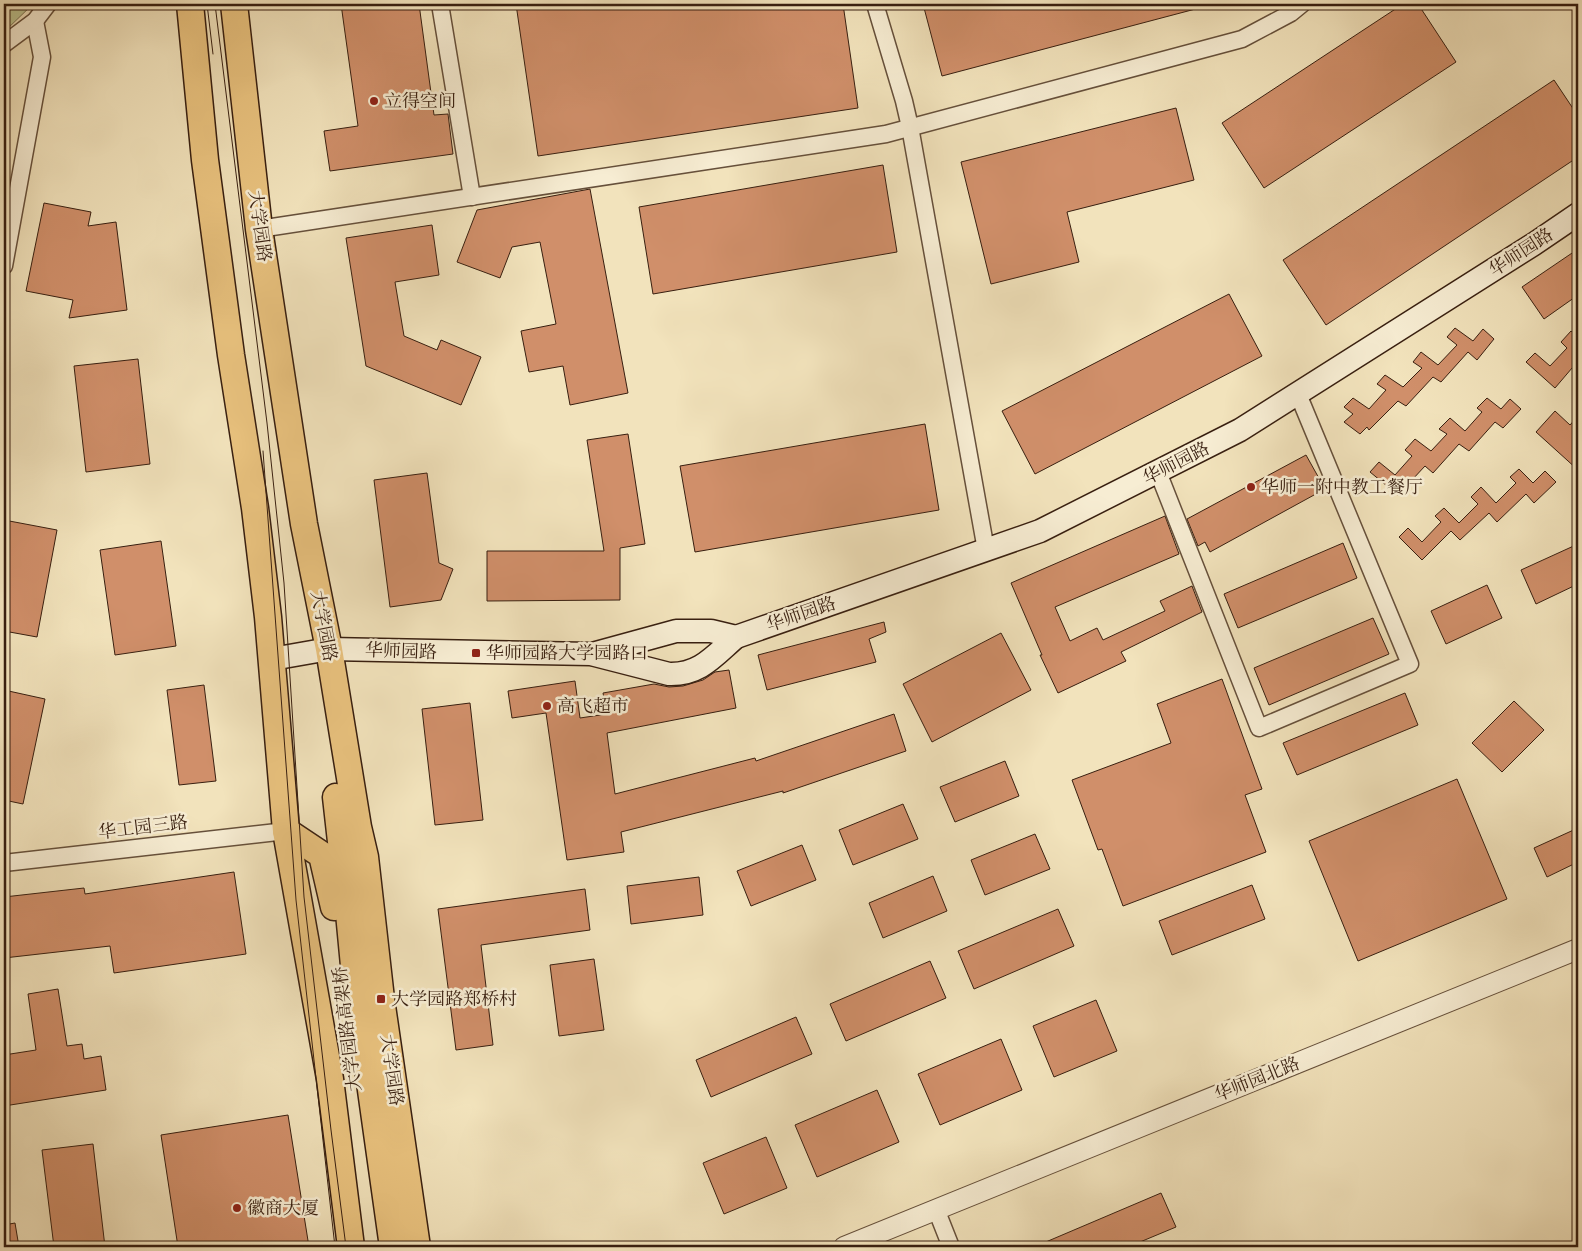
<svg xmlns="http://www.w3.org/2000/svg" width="1582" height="1251" viewBox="0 0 1582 1251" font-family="Cardo,'Noto Serif SC',serif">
	<rect width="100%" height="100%" fill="#f2e3bc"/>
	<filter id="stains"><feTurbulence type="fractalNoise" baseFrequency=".004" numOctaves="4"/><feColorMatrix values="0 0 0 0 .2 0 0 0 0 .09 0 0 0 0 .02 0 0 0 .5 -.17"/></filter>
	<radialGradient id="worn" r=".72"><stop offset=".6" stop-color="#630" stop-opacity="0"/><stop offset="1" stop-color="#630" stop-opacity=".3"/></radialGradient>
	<path fill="#bdc38f" stroke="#7a7150" d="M4,4h29l-29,28z"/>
	<g fill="#d08f6a" stroke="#381f10">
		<path d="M341,4h78l15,111 14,-1 5,40 -123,17 -6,-40 34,-5z"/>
		<path d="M516,4h327l15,104 -320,48z"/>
		<path d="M923,4h280v3l-261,69z"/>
		<path d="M1403,4h15l38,58 -192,126 -42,-65z"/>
		<path d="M1554,80l24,36v41l-252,168 -43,-65z"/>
		<path d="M1176,108l18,72 -127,32 12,50 -88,22 -30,-122z"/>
		<path d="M883,165l14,87 -244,42 -14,-87z"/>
		<path d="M590,189l38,204 -58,12 -7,-39 -34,6 -8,-41 35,-7 -16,-82 -28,5 -12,31 -43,-16 20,-52z"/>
		<path d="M44,203l47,9 -3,14 28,-4 11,88 -58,8 4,-18 -47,-9z"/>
		<path d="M432,225l7,50 -44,7 9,54 33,14 4,-10 40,17 -20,48 -95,-39 -20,-128z"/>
		<path d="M1578,249v46l-34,24 -22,-32z"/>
		<path d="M1229,294l33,62 -227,118 -33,-63z"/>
		<path d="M1455,328l18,13 10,-12 11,10 -17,21 -9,-8 -27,30 -8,-5 -27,29 -8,-5 -29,29 -2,-3 -7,7 -16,-12 9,-8 -9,-7 9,-9 16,11 17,-19 -9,-6 8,-9 18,12 19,-19 -9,-6 8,-10 17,13 19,-20 -10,-8z"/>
		<path d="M1571,331l6,5 1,-1v26l-23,27 -29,-26 9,-9 15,13 17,-18 -6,-6z"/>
		<path d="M138,359l12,105 -64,8 -12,-106z"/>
		<path d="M1487,398l14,11 9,-10 11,10 -18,19 -8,-6 -26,29 -10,-7 -26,29 -8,-7 -27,29 -28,-23 9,-10 16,13 17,-19 -7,-6 10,-11 16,12 16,-17 -8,-5 11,-11 15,13 17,-19 -5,-4z"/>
		<path d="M1555,411l15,14 8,-9v54l-42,-38z"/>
		<path d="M925,424l14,86 -244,42 -15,-86z"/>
		<path d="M628,434l17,110 -25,4v52l-133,1v-50h117l-17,-111z"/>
		<path d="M1306,455l19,34 -115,63 -5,-10 -7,4 -11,-27z"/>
		<path d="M1519,469l14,14 12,-12 11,11 -22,21 -8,-9 -29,28 -8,-9 -29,27 -9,-9 -29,29 -23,-23 9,-9 14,14 19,-20 -6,-6 9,-8 15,15 19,-19 -7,-7 10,-10 15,16 20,-20 -6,-6z"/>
		<path d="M427,473l12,90 14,6 -12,31 -51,7 -16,-127z"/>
		<path d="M1165,516l14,38 -124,53 15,34 27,-13 6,12 62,-29 -5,-10 32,-15 10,26 -81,40 5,9 -68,32 -18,-38h2l-31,-72z"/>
		<path d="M4,520l53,10 -20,107 -33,-6z"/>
		<path d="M161,541l15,105 -61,9 -15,-105z"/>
		<path d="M1343,543l14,35 -119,50 -14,-34z"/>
		<path d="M1578,544v40l-42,20 -15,-34z"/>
		<path d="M1487,585l15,33 -56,26 -15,-33z"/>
		<path d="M1373,618l16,36 -120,51 -15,-37z"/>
		<path d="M884,622l2,10 -17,7 7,23 -109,28 -9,-35z"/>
		<path d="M1001,633l30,57 -99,52 -29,-58z"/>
		<path d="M729,670l7,38 -129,25 8,61 140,-36 1,3 138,-47 12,37 -123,42v-2l-162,41 3,20 -57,8 -21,-147 -34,5 -4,-27 67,-10 5,37 27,-4 -4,-21 51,-9 15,3 14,-1 20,-6 12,-8z"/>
		<path d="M1222,679l40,110 -17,6 21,57 -143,54 -21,-57 -4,1 -26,-70 99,-37 -14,-39z"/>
		<path d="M204,685l12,96 -37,4 -12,-95z"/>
		<path d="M4,690l41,9 -22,105 -19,-4z"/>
		<path d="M1405,693l13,32 -121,50 -14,-32z"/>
		<path d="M1514,701l30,29 -42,42 -30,-29z"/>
		<path d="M470,703l13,117 -48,5 -13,-116z"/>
		<path d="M1005,761l14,35 -64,26 -15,-35z"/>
		<path d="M1457,779l50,120 -149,62 -49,-120z"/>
		<path d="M903,804l15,35 -65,26 -14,-35z"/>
		<path d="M1578,828v34l-31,15 -13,-29z"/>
		<path d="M1035,834l15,35 -65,26 -14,-35z"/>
		<path d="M802,845l14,35 -65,26 -14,-35z"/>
		<path d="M234,872l12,82 -132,19 -4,-27 -106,12v-61l80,-9 1,6z"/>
		<path d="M933,876l14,35 -64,27 -14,-35z"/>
		<path d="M699,877l4,38 -72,9 -4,-38z"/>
		<path d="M1252,885l13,34 -93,36 -13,-34z"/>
		<path d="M585,889l5,41 -109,15 12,100 -37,5 -18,-141z"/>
		<path d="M1058,909l16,37 -100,43 -16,-38z"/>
		<path d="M594,959l10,71 -45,6 -9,-71z"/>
		<path d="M930,961l16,37 -100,43 -16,-37z"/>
		<path d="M58,989l9,57 15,-2 2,15 17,-3 5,34 -102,16v-51l32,-5 -8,-56z"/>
		<path d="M1096,1000l21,51 -63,26 -21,-51z"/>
		<path d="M796,1017l16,37 -101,43 -15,-37z"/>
		<path d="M1001,1039l21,51 -82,35 -22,-51z"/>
		<path d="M877,1090l22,52 -82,35 -22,-52z"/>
		<path d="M288,1115l21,132h-131l-17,-112z"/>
		<path d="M766,1137l21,51 -63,26 -21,-51z"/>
		<path d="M93,1144l12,103h-51l-12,-97z"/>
		<path d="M1161,1193l15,34 -48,20h-94z"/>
		<path d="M15,1223l4,24h-15v-22z"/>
	</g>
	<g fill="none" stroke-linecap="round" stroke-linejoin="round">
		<g stroke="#66503b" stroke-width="19">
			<g id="minor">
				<path d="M440,4l32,193"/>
				<path d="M875,4l29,97 6,26 76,423"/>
				<path d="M4,44l31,-23 13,-17"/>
				<path d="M259,229l627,-95 356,-95 49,-26 11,-9"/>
				<path d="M4,266l38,-209 -7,-36"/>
				<path d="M1158,472l101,256 151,-64 -112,-270"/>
				<path d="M4,863l282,-32"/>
				<path d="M936,1209l15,38"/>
			</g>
		</g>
		<g stroke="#66503b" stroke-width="22">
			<path id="tertiary" d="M844,1247l734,-298"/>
		</g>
		<g stroke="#381f10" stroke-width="25">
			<g id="secondary">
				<path d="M592,654l84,-23h35l25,6"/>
				<path d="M272,659l57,-10 262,5 78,20c31,1 45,-18 67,-37l304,-106 200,-101 294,-186 44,-30"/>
			</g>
		</g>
		<g stroke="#381f10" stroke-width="29">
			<g id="primary">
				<path d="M190,4l15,156 26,195 24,153 13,109 18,214 44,248 21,168"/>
				<path d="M234,4l25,225 45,295 25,125 29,178 7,30 16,142 36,248"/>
				<path d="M336,797l13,116 6,63 38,271"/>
				<path d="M286,831l36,24 12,52"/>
			</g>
		</g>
		<use href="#minor" stroke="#f7edd3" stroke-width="16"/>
		<use href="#tertiary" stroke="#f7edd3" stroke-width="20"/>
		<use href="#secondary" stroke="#f7edd3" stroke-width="22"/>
		<use href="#primary" stroke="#e9c27e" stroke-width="26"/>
		<g stroke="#381f10" stroke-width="1">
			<path d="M207,4l6,50"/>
			<path d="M215,4l52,419 17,160 20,314 27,233 15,117"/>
			<path d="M263,451l33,449 39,347"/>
		</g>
	</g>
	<g fill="#8f2418" stroke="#f7edd3" stroke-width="2">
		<circle cx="374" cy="101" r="5"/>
		<circle cx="1251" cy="487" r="5"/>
		<rect x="471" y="648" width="10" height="10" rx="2.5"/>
		<circle cx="547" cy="706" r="5"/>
		<rect x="376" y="994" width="10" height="10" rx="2.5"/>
		<circle cx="237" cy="1208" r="5"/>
	</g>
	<g text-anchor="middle" stroke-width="5" stroke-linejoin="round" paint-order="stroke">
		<g font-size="18" fill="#381f10" stroke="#f7edd3" text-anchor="start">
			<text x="384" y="107">立得空间</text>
			<text x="1261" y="493">华师一附中教工餐厅</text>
			<text x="486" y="659">华师园路大学园路口</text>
			<text x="557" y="712">高飞超市</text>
			<text x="391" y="1005">大学园路郑桥村</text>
			<text x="247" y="1214">徽商大厦</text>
		</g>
		<g font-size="18" fill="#381f10" stroke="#f7edd3">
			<text transform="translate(260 226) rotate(82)" y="6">大学园路</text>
			<text transform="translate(1521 252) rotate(-33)" y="6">华师园路</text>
			<text transform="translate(1176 463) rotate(-27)" y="6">华师园路</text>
			<text transform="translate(801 614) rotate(-19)" y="6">华师园路</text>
			<text transform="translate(324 626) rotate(79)" y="6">大学园路</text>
			<text transform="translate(401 651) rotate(2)" y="6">华师园路</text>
			<text transform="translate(143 827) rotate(-7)" y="6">华工园三路</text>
			<text transform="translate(347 1029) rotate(-97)" y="6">大学园路高架桥</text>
			<text transform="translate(392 1070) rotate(82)" y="6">大学园路</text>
			<text transform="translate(1257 1079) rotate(-22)" y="6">华师园北路</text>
		</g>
	</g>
	<rect width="1582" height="1251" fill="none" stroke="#f2e3bc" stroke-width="20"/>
	<rect x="5" y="5" width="1572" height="1241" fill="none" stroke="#381f10" stroke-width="2.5"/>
	<rect x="10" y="10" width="1562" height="1231" fill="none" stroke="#381f10"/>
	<rect width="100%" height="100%" filter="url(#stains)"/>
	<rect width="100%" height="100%" fill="url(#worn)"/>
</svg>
